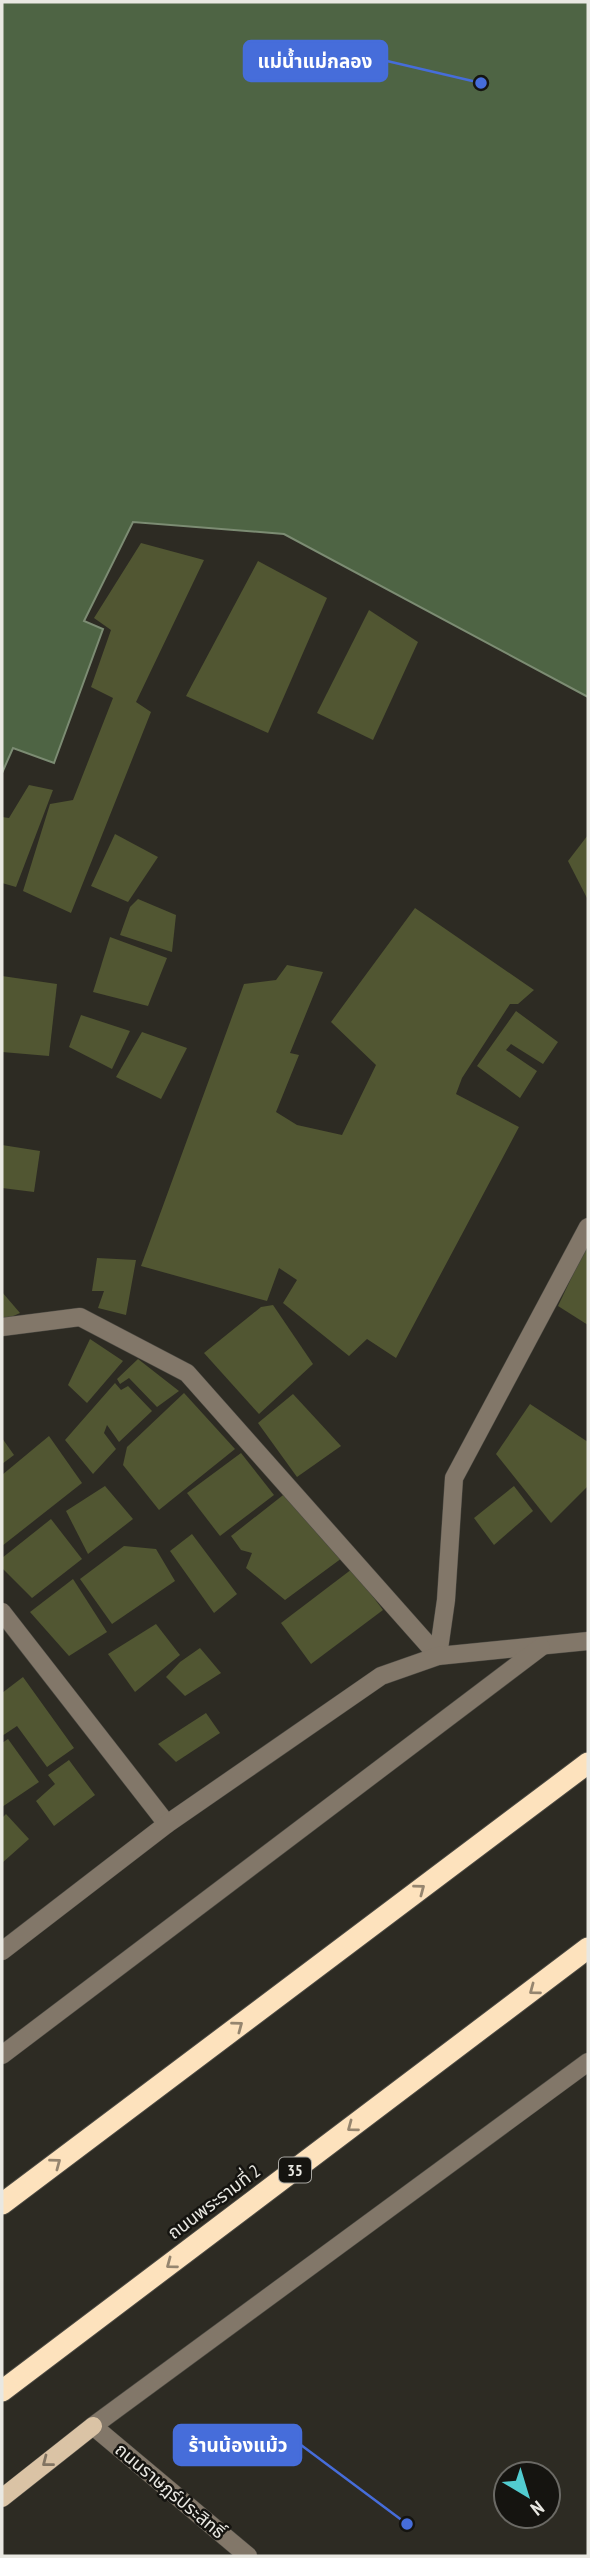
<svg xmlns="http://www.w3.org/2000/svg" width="590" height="2558" viewBox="0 0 590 2558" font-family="'PT Sans Narrow','Noto Sans Thai',sans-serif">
	<rect width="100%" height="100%" fill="#2d2b23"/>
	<path fill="#4e6444" stroke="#7c8c73" stroke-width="2" d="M2,2h586v695l-304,-163 -151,-12 -49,99 19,8 -49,134 -41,-15 -11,25z"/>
	<g fill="#515632">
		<path d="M141,543l63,17 -68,142 15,10 -80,201 -48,-22 27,-87 23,-4 40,-102 -22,-11 20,-57 -17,-12z"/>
		<path d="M258,561l69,37 -59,135 -82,-37z"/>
		<path d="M369,610l49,32 -45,98 -56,-27z"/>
		<path d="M29,785l24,5 -37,97 -14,-4v-66l7,1z"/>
		<path d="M115,834l43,23 -30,45 -37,-16z"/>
		<path d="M588,835v65l-20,-39z"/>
		<path d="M138,899l38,16 -4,37 -52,-17 10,-28z"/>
		<path d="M415,908l119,82 -16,14h-8l-48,74 -6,16 63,33 -123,231 -29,-19 -18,17 -66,-53 14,-23 -18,-12 -12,33 -126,-35 103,-282 32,-4 11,-15 36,7 -33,81 9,2 -23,57 21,13 45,10 34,-70 -45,-43z"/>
		<path d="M110,937l57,21 -19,48 -55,-14z"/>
		<path d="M2,976l55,8 -8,72 -47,-4z"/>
		<path d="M516,1011l42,31 -15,22 -32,-20 -5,6 31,21 -17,27 -43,-32z"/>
		<path d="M81,1015l49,16 -18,38 -43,-22z"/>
		<path d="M142,1032l45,16 -26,51 -45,-22z"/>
		<path d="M2,1145l38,6 -6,41 -32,-4z"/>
		<path d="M588,1243v82l-30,-19z"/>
		<path d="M97,1258l39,2 -10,55 -28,-7 6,-17h-12z"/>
		<path d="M2,1292l18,21 -18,8z"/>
		<path d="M273,1305l40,59 -54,50 -55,-61 57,-46z"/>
		<path d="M90,1339l33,22 -36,42 -19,-18z"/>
		<path d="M138,1359l41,32 -22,16 -28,-29 -9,6 -3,-5z"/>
		<path d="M115,1383l6,7 7,-4 24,25 -33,31 -12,-17 -3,8 12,16 -23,25 -28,-34z"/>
		<path d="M184,1393l51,56 -76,61 -36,-45 4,-18z"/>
		<path d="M293,1394l48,52 -44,31 -39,-54z"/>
		<path d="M530,1404l58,38v44l-37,37 -55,-69z"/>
		<path d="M49,1436l33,47 -80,63v-71z"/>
		<path d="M2,1438l12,17 -12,9z"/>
		<path d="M241,1453l33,42 -54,41 -33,-43z"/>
		<path d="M105,1486l28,33 -45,35 -22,-43z"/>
		<path d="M514,1486l19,25 -39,34 -20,-27z"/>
		<path d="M287,1492l55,66 -57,42 -39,-32 6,-15 -11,-3 -10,-14z"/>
		<path d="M51,1519l31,40 -50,39 -30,-30v-10z"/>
		<path d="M192,1534l45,60 -23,19 -44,-62z"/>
		<path d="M124,1546l32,3 19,32 -63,43 -32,-45z"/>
		<path d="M352,1569l31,41 -72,54 -30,-41z"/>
		<path d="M73,1579l34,53 -38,24 -39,-44z"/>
		<path d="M156,1624l24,31 -45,37 -27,-38z"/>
		<path d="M200,1648l21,25 -36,23 -19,-19 14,-15z"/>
		<path d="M23,1677l51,71 -27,19 -30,-41 -15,10v-43z"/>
		<path d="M206,1713l14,20 -44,29 -18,-18z"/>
		<path d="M8,1739l31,43 -37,25v-64z"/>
		<path d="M69,1760l26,35 -41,31 -18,-25 19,-17 -7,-9z"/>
		<path d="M6,1814l23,25 -27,24v-45z"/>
	</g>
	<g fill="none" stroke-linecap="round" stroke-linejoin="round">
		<g stroke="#4b4942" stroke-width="19">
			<g id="minor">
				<path d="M2,1327l78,-10 107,56 251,283 8,-56 8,-122 134,-251"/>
				<path d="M2,1612l165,212"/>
				<path d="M2,1951l165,-127 214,-148 57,-20 150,-15"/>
				<path d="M2,2055l539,-408"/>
				<path d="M248,2556l-155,-130 495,-364"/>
			</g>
		</g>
		<g stroke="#4b4942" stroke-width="19">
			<path id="major" d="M2,2498l91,-72"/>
		</g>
		<g stroke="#4b4942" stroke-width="23">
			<g id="highway">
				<path d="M2,2204l586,-441"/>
				<path d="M2,2391l586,-443"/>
			</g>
		</g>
		<use href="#minor" stroke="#827769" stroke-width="18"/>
		<use href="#major" stroke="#dac3a5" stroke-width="18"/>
		<use href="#highway" stroke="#fde2bd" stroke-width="21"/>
	</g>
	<defs><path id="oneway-chevron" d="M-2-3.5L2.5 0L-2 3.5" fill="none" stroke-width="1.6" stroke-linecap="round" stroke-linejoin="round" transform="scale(1.75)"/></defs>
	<g stroke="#95856f">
		<use href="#oneway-chevron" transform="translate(420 1889) rotate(-37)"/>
		<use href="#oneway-chevron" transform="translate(534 1990) rotate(143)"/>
		<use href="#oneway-chevron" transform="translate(238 2026) rotate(-37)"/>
		<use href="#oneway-chevron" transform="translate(352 2127) rotate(143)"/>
		<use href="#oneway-chevron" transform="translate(56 2163) rotate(-37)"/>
		<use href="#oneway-chevron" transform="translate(171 2264) rotate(143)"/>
	</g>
	<use stroke="#817462" href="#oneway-chevron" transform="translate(47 2462) rotate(142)"/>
	<g text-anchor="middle" stroke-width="5" stroke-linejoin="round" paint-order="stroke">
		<rect fill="#151410" stroke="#a9a8a3" stroke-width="2" x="279" y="2157.5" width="32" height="25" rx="5"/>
		<g font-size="16" font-weight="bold" fill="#e9e8e2">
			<text x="295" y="2176">35</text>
		</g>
		<g font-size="18" fill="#e9e8e2" stroke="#151410">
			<text transform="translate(214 2202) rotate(-37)" y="6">ถนนพระรามที่ 2</text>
			<text transform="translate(170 2491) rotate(40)" y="6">ถนนราษฎร์ประสิทธิ์</text>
		</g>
	</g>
	<path fill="none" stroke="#466dda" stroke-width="2.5" d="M481 83L387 61M407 2524L301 2445"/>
	<g fill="#466dda" stroke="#151410" stroke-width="2.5">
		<circle cx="481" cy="83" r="7"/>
		<circle cx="407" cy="2524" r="7"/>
	</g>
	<g fill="#466dda" stroke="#466dda" stroke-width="2.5">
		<rect x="244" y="41" width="143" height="40" rx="7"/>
		<rect x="174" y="2425" width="127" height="40" rx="7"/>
	</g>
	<g font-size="19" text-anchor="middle" font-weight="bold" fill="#fff">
		<text x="315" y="68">แม่น้ำแม่กลอง</text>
		<text x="238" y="2452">ร้านน้องแม้ว</text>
	</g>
	<rect width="590" height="2558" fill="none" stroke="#e9e8e2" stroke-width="7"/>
	<g transform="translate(527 2495) rotate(142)"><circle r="33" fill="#151410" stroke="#6a6964" stroke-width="2"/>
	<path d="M0-5L12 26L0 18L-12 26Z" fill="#52ccd0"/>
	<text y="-10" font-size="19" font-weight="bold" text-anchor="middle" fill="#e9e8e2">N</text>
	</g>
</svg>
